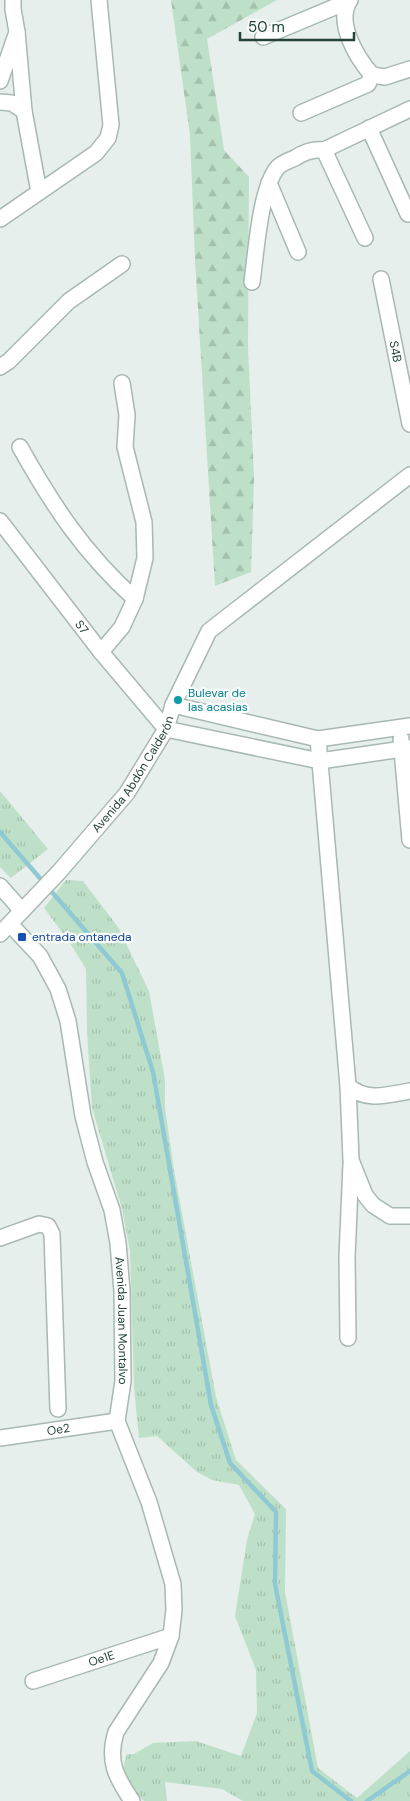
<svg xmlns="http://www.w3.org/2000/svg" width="410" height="1801" viewBox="0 0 410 1801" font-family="'DM Sans',sans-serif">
	<defs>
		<pattern id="grass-tufts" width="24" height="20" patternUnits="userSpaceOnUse" patternTransform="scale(1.25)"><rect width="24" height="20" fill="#bfe0c8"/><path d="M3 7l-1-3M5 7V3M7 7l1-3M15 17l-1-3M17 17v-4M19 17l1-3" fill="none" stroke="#a4c1ad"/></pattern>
		<pattern id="forest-firs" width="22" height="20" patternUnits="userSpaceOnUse" patternTransform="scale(1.25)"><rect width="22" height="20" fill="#bfe0c8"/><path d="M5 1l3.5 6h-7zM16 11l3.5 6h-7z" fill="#a4c1ad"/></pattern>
	</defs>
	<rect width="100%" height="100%" fill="#e6efeb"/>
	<g fill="url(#grass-tufts)">
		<path d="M0,791l48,58 -37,29 -11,-11z"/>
		<path d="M66,880l17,1 35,46 31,64 16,89v28l9,62 42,227 20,63 50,49 -1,83 33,176 39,30 53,-47v50h-167l-21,-12 -57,-7 2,19h-23c-9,-9 -20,-22 -20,-35 0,-4 2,-9 3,-12h7l19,-11 43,-2 45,15 16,-43 -1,-43 -21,-54 12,-76 8,-26 -16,-29 -27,-5 -15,-8 -40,-36 -18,2 -5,-50 -4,-137 -8,-42 -30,-101 -5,-76 -1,-63 -18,-29 -24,-32z"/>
	</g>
	<path fill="url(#forest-firs)" d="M171,0h106l-70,39 17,111 25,27 -1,170 6,131 -3,94 -36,14 -20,-326 -5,-125z"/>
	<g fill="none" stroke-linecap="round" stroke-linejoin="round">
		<g stroke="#8ec9d4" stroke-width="4.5">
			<path d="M0,832l122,141 31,99 58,333 19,58 46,49 -1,72 37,187 39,30"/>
			<path d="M367,1801l43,-30"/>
		</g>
		<g stroke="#a8b8b2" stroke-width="18">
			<g id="minor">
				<path d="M350,0c-15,22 7,58 22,75l13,2 25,-8"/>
				<path d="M17,32l7,79 15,81"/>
				<path d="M263,37l86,-36"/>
				<path d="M0,81l17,-49 -4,-23v-9"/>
				<path d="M0,102l12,1 12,8"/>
				<path d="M301,113l67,-29 4,-9"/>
				<path d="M369,128l39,86"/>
				<path d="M324,150l86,-41"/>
				<path d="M269,183l29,69"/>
				<path d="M0,219l96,-66 12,-15 3,-13 -12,-125"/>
				<path id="s1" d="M381,279l29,145"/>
				<path d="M252,282c4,-28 8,-95 26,-115 4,-4 12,-7 17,-9 9,-6 18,-9 29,-8l41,88"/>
				<path d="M0,367l9,-6 60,-60 53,-37"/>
				<path d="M20,447c33,59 64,106 115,152"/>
				<path id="s2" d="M0,521l101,131 65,77"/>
				<path d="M101,652l21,-25 13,-28 10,-41 -1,-36 -19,-75 2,-32 -5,-32"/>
				<path d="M173,705l145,34 92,-13"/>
				<path d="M166,729l154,32 90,-13"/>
				<path d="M318,739l30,347 3,74 14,35 8,10 17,11h20"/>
				<path d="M401,739l9,101"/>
				<path d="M0,886l22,25"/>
				<path id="s3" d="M10,924l30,32 18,33 10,32 15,95 12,46 17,48 6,33 4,48 1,90 -6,40 32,81 24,82 1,26 -3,26 -10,27 -45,69c-9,29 0,45 16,69"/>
				<path id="s4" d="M0,934l59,-62 68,-79 39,-64 7,-24 36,-74 201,-156"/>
				<path d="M348,1086c19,16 39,9 62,5"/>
				<path d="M0,1238l39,-14 9,2 4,8 6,175"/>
				<path d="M348,1338l-1,-81 4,-93"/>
				<path id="s5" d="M0,1438l117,-17"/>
				<path id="s6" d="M33,1681l138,-45"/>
			</g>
		</g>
		<use href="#minor" stroke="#fff" stroke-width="15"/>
	</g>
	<circle fill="#0f9aa8" stroke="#f7fbf9" stroke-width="2" cx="178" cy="700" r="5"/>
	<rect fill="#1a4fb4" stroke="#f7fbf9" stroke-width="2" x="17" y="932" width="10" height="10" rx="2.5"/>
	<g text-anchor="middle" stroke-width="4.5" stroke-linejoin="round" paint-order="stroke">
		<g font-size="12" fill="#24423a" stroke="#f7fbf9">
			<text dy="4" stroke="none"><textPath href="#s1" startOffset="74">S4B</textPath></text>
			<text dy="4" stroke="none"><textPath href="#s2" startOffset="134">S7</textPath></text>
			<text dy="4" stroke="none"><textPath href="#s4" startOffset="209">Avenida Abdón Calderón</textPath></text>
			<text dy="4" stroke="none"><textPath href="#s3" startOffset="421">Avenida Juan Montalvo</textPath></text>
			<text dy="4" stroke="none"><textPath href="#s5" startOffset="59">Oe2</textPath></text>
			<text dy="4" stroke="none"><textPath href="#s6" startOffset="72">Oe1E</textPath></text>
		</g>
		<g font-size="12" fill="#0d838f" stroke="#f7fbf9" text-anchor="start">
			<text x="188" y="697">Bulevar de<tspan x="188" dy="14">las acasias</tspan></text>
		</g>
		<g font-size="12" fill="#164399" stroke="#f7fbf9" text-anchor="start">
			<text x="32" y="941">entrada ontaneda</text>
		</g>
	</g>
	<path d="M240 32v8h114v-8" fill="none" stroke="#24423a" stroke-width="2.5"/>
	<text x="248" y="32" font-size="15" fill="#24423a" stroke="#f7fbf9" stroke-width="4" paint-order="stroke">50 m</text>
</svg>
